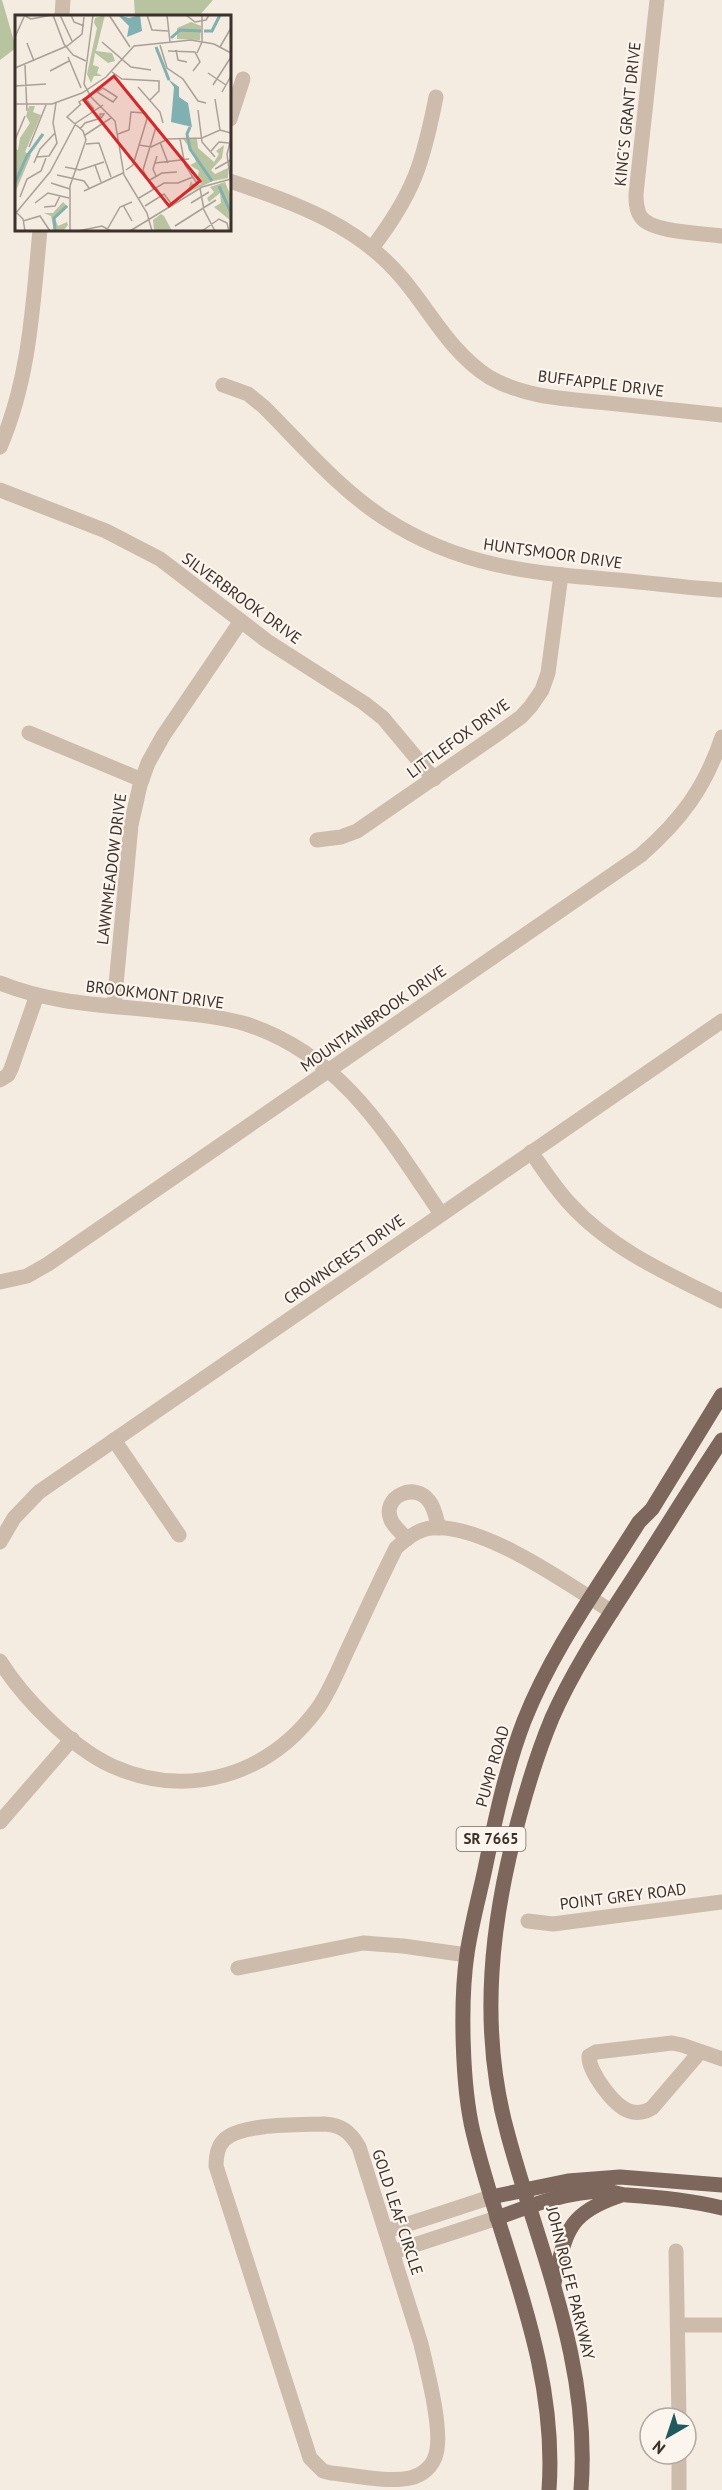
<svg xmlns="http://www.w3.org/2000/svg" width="722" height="2490" viewBox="0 0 722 2490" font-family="'PT Sans',sans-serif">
	<rect width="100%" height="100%" fill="#f4ebe1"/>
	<g fill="#b8c4a0">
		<path d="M0,0h2l14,48 -16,12z"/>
		<path d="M134,0h79l-14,16h-64z"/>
	</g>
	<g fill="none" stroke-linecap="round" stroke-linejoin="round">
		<g stroke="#cdbbac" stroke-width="15">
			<path d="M657,0l-21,194c0,8 0,16 5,23 11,16 62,16 81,19"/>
			<path d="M62,16l1,-16"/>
			<path d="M230,119l13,-40"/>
			<path d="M230,181c64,22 127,43 172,97 29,34 48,74 87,99 36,21 79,22 119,26 38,4 76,8 114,12"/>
			<path d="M372,248c42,-55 51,-85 64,-151"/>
			<path d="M223,385l25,9 16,13c38,38 74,81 120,111 75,49 147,55 234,62 35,3 69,8 104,10"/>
			<path d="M0,447c30,-69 33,-144 40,-217"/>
			<path d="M0,490l106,41 54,28 107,82 97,62 19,15 51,61"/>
			<path d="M29,733l113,47"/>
			<path d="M317,840l24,-3 16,-6 139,-96 25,-18 10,-11 11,-16 6,-17 13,-98"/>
			<path d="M0,983c51,21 106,22 161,28 28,3 58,5 85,13 96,31 142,112 195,190"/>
			<path d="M114,1006l17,-181 9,-40 8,-22 15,-27 78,-115"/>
			<path d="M0,1080l8,-5 3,-6 26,-74"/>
			<path d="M531,1152c12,17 24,36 39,52 41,45 98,70 152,97"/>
			<path d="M0,1282l27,-6 21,-12 593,-409c40,-35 64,-67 81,-118"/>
			<path d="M114,1440l65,95"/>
			<path d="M407,1539c-5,-6 -13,-12 -16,-19 -10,-23 24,-39 38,-19 6,7 7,18 10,27"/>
			<path d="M0,1542l14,-24 25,-26 683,-471"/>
			<path d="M0,1661c23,37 71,86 112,105 77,34 157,9 206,-58 12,-17 20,-38 29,-57 16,-34 32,-69 49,-103 10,-9 22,-19 36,-20 51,-5 138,57 180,84"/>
			<path d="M0,1822l72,-83"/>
			<path d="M528,1921l25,3 169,-22"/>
			<path d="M238,1968l125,-25 40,3 64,9"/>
			<path d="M700,2052l-48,56c-6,4 -15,6 -23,3 -15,-5 -41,-40 -40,-55l7,-4 76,-9 10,2 40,14"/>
			<path d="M324,2124c18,1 26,8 35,23l62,197c6,26 22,86 15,110 -3,12 -13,21 -26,24 -22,5 -56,-3 -79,-5l-8,-2 -13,-13 -94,-292c0,-9 1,-19 8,-26 17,-17 76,-15 100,-16z"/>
			<path d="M387,2231l104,-34"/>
			<path d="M676,2251l3,167"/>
			<path d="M393,2252l104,-34"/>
			<path d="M679,2325h43"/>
			<path d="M679,2454v36"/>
		</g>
		<g stroke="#7d675c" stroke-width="15">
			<path d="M491,2197l77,-16 52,-4 102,8"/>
			<path d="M497,2218c33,-12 71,-27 107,-27 8,0 15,4 23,4 32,2 63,5 95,13"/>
			<path d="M554,2283c12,-50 12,-69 65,-87"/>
			<path d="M549,2490c9,-128 -47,-237 -76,-358 -11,-46 -13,-130 -6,-178 4,-28 12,-57 18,-85 10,-49 21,-101 39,-148 28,-71 75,-135 115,-199l13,-13 70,-114"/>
			<path d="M581,2490c10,-127 -41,-236 -73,-355 -30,-107 -17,-216 12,-321 9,-33 19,-65 32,-96 22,-50 53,-96 82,-141 30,-46 58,-92 88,-137"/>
		</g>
	</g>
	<g text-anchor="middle" stroke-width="4.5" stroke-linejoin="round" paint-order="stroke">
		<rect fill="#fbf5ee" stroke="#756b66" stroke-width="1.5" x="456.5" y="1827" width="69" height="24" rx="4.5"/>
		<g font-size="15" font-weight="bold" fill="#3b302b">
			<text x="491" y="1844">SR 7665</text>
		</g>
		<g font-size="16" fill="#3b302b" stroke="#fbf5ee">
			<text transform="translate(627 114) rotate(-84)" y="6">KING'S GRANT DRIVE</text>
			<text transform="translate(601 383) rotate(7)" y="6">BUFFAPPLE DRIVE</text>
			<text transform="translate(553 553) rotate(8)" y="6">HUNTSMOOR DRIVE</text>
			<text transform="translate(242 598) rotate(36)" y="6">SILVERBROOK DRIVE</text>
			<text transform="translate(458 738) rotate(-36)" y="6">LITTLEFOX DRIVE</text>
			<text transform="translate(111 869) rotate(-83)" y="6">LAWNMEADOW DRIVE</text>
			<text transform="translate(155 994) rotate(7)" y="6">BROOKMONT DRIVE</text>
			<text transform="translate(373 1018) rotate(-35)" y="6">MOUNTAINBROOK DRIVE</text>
			<text transform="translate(344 1259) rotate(-35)" y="6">CROWNCREST DRIVE</text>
			<text transform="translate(492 1766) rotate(-74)" y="6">PUMP ROAD</text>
			<text transform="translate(623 1896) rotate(-7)" y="6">POINT GREY ROAD</text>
			<text transform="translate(398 2212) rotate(72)" y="6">GOLD LEAF CIRCLE</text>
			<text transform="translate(571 2283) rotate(76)" y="6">JOHN ROLFE PARKWAY</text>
		</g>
	</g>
	<g transform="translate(15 15)">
		<rect width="216" height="216" fill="#f4ebe1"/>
		<path d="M90,0l-9,36 16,2 3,8 -7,2 -13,-10 -2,12 6,2 -2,6 5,3h-8l-3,7 -4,-9 10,-46 -3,-5 1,-5zM176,7l10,4 -1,14 -23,-1v-11zM14,91h6l-2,6 8,3 -16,37 6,3 -16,38v-44l3,1 2,-12 10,-15 -4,-7zM168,124h14l1,9 16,14 5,-8 -3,-3 8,-6 -2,13 -11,12 4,4 13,-6v10l-15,3 -26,12 4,-12 4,6 6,-3 -4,-4 2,-9 -9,-6 6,-3 -3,-10zM210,167l6,15v24l-17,-14 7,-4 -1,-10 -11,9 -2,-4 7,-6 -4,-5zM48,187l5,5 -13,12 3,7 9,-4 1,3 -5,6h-9l-3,-15 -7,-3h9zM146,199l3,2 8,15 -18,-1 -1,-10z" fill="#b8c4a0"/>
		<path d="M103,0l11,3 11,-3 2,16 -15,6 2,-11zM153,64l11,8v10l9,6 4,24 -21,-5 3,-35z" fill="#7fb0b2"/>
		<path fill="none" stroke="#7fb0b2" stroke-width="3" d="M189,16h8l8,-16M156,23l9,-8 21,1M141,32l13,33M175,112l-3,7 3,15 22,32M0,168l12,-27 16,-22M204,171l12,27M40,216l-1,-13 13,-12"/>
		<path fill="none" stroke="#aaa098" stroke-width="1.5" d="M8,0l8,4 21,-4M38,0l11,29 9,11 13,6M45,0l12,26M56,0l3,7 10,4M78,0l-9,69 7,13 24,24 9,54 23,38 5,18M94,0l21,32M132,0l5,15 16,1M152,0l3,27M171,0l9,7 11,-2 3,-5M0,22l9,-20M87,27l29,25 20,3M12,28l7,18M145,30l7,23 16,11 15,22 8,2M205,32l11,-19M161,35l2,10 9,2M153,36l27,1 5,10 -7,9M182,38l5,-11v-27M53,42l13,31M10,50l2,46M0,53l52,-22 15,-12 2,-17M35,56l19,-10M97,57l10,7 37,2v10l-9,9M193,58l18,12M198,70l18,-28M0,71l31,-2M123,72l22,25 3,11M88,73l14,9 -4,5 -16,-10zM207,77l9,-16M200,84l5,31M0,89h37l30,-11 24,-16 28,-31 57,-6 23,4 17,9M66,90l-2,-3 6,-4 9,11M183,95l4,32 13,15M65,114l5,-6 16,-5 3,-4h-4v4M103,119l11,-4 2,-18 14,1 2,6 -14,46 -7,5M70,120l26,-17M165,124l5,26 13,20M216,124l-4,15 4,31M0,125l10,-24M145,127l8,21M71,129l13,-1 12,34M124,130l12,2 17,-8 34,-1 18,-8 11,3M14,132l17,-42M196,136l8,-9 10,1M21,142l13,-1 8,-13 -4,-20 3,-20M19,148l6,-14 15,-16M140,148l34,-4M80,150l6,17M50,152l15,3 24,-8M200,154l16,-9M42,160l27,6 5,7M141,161l-3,-7 4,-13M133,166l14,-8 15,-1M36,168l19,6M185,173l4,22 11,21M138,174l-10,-19 13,-43M69,176l39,-18M5,182l7,-18 14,-8 5,-13M124,183l25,-15h14l15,-6M20,188l13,-10 21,5M176,188l18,-11M108,190l9,16M130,191l19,-12 9,12M29,192l11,-1 5,-10M0,196l8,8 2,12M0,199l35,-42 26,-49 27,-18M8,206l17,-5 10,15M160,211l41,-26M93,213l12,-21 12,-5M55,216v-45l16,-46 -3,-9 -16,-14 14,-13M63,216l24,-5 9,5M115,216l72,-44 29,-8M187,216l17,-12 8,4 2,8"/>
		<path fill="#d62828" fill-opacity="0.15" stroke="#d62828" stroke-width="3" d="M99,61l86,105 -31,25 -85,-106z"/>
		<rect width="216" height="216" fill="none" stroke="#3b302b" stroke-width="3"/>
	</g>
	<g transform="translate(668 2436) rotate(219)"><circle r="28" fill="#fbf5ee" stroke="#aea6a0" stroke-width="1.5"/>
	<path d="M0-4.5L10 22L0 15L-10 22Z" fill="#1f5a5e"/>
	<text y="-9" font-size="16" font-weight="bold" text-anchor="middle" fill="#3b302b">N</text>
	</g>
</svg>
